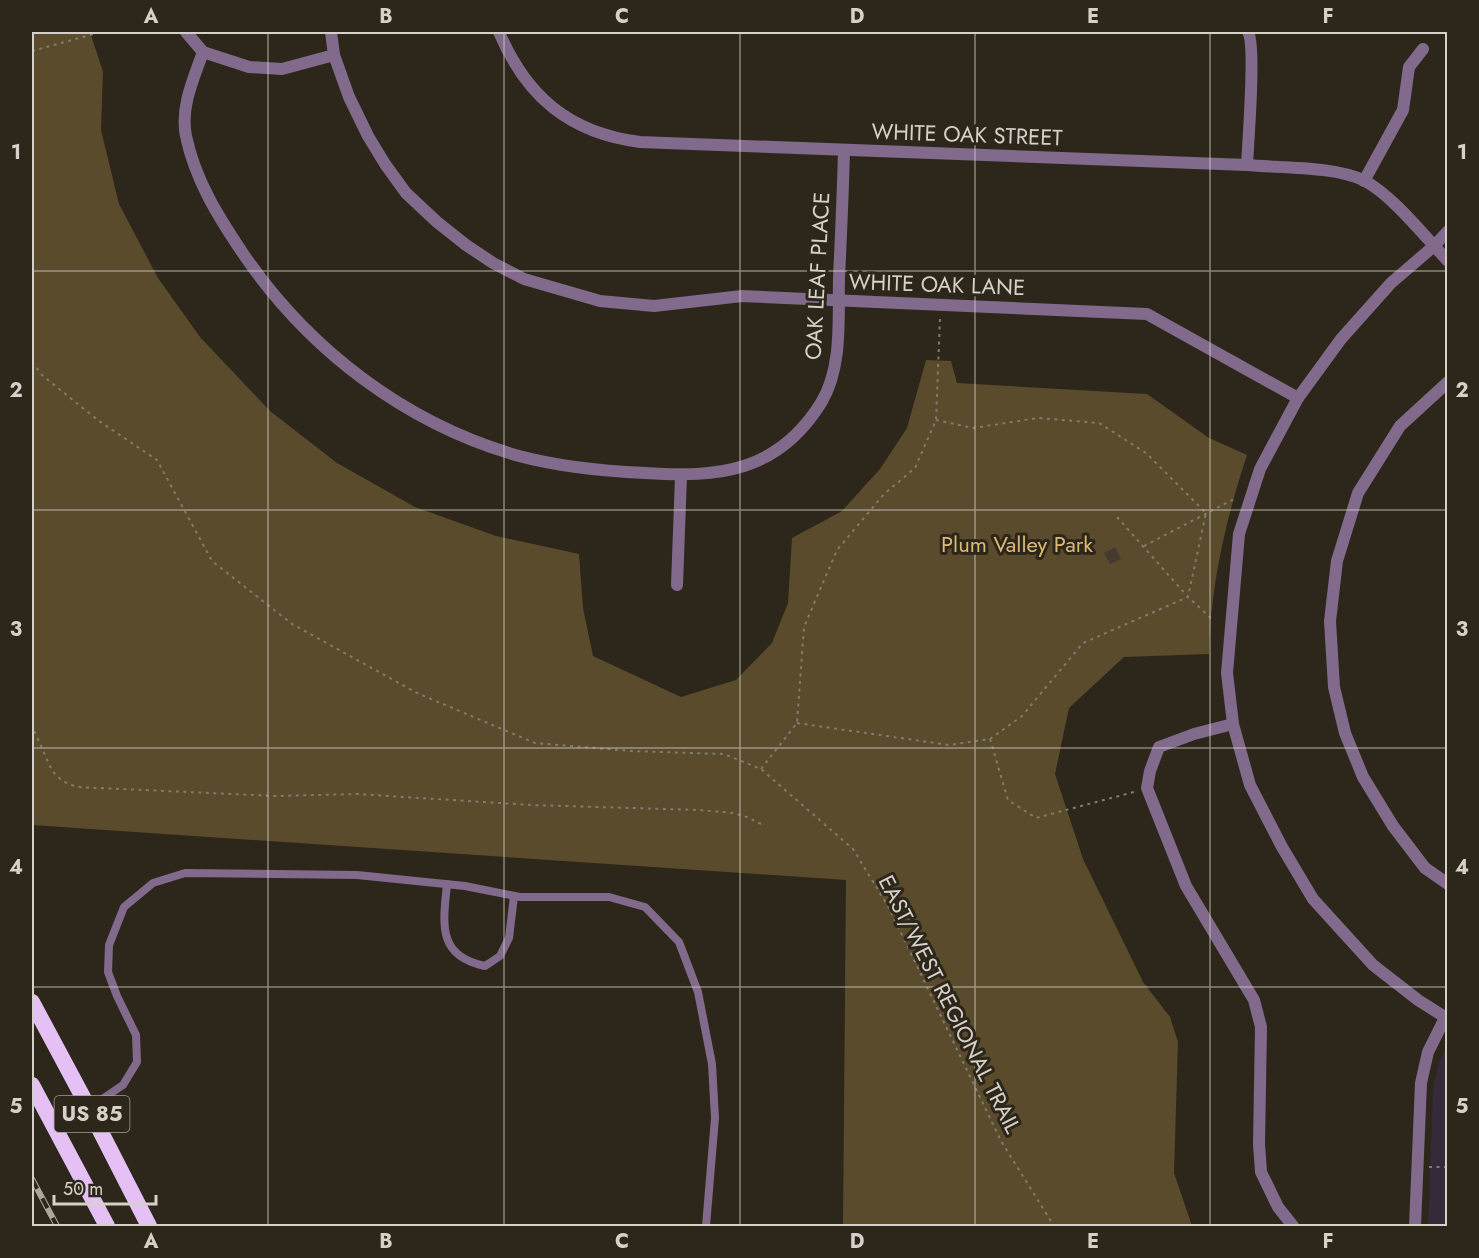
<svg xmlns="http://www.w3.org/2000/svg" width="1479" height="1258" font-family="Jost,sans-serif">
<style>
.education{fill:#352a39}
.green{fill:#5a4b2c}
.building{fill:#453a30}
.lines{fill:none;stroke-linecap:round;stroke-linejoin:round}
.path{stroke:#7f7b70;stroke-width:2;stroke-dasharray:3 4.5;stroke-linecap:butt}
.service{stroke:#816a8c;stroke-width:8}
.minor{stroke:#816a8c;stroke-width:12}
.tertiary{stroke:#816a8c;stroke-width:12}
.trunk{stroke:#e4c0f5;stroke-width:16}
.rail-casing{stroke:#aba79e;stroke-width:6}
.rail{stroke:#2c271a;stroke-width:4;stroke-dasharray:11;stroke-linecap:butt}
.grid{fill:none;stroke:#d5d1c9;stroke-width:1.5;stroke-opacity:0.55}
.labels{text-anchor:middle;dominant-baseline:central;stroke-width:6;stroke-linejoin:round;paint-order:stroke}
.shield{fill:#2c271a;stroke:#a29e94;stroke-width:1.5}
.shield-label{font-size:21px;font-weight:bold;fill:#d5d1c9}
.street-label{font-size:22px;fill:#d5d1c9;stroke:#2c271a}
.park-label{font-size:22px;fill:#dcbb71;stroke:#2c271a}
.neatline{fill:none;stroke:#d5d1c9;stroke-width:2}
.grid-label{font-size:20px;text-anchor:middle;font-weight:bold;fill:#d5d1c9}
</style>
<rect width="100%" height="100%" fill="#2c271a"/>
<!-- education -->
<path class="education" d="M1447,1045V1226H1428L1433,1090L1439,1062Z"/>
<!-- green -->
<path class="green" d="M32,32H90L103,72L101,130L119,204L158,278L200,337L270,411L337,463L415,507L496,536L579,554L583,608L593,656L681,697L736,680L772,643L788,603L792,538L842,511L880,469L907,428L926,360L951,361L957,383L1147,394L1209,438L1247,455C1226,519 1210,587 1209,654L1124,657L1069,708L1055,774L1083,859L1143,982L1170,1017L1178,1042L1174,1173L1192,1226H843L846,880L32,825Z"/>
<!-- building -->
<path class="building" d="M1115,547L1121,559L1110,564L1104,553Z"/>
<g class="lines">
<!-- path -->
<g class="path">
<path d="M32,51L101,32"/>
<path d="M32,362L43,376L99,421L157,460L212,561L292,624L417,693L535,743L631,751L724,754L761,769L853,849L889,908L1001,1141L1054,1226"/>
<path d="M936,420L973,428L1038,418L1099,423L1146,453L1205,512"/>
<path d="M1117,517L1188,597L1212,619"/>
<path d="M1144,546L1236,498"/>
<path d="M797,723L949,745L990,739L1022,716L1083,643L1188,597L1206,513"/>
<path d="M32,724C34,732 38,739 41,746C51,768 52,779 77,787L276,796L357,794L531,805L699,810L733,813L747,817L765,826"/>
<path d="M990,739L1008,800L1036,818L1134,792"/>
<path d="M761,769L797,723L804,627L837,550L884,494L915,468L936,420L940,318"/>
<path d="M1429,1167H1448"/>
</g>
<!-- service -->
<g class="service">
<path d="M447,884C443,924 437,956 485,966L500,956L509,938L514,896"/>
<path d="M89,1108L123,1085L137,1062L136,1035L117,996L108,972L109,945L124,907L153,883L185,873L357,875L465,886L520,897H609L645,907L679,942L698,992L712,1064L715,1118L706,1226"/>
</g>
<!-- minor -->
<g class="minor">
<path d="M186,32L203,52L249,67L282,69L334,55"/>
<path d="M331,32L334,55L349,97L368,136L385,164L406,193L437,222L466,245L493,263L524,279L600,301L654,306L742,296L1147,314L1298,398"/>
<path d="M499,32C526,96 569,133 640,142L1247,165C1280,168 1336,166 1365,181C1393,196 1425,237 1448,261"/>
<path d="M203,52C194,78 180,107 186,136C195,180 219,218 244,255C309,350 406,424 519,456C560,467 602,471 645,473C719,478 778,472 821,403C843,367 838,318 839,278C841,235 843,193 844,150"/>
<path d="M1247,165C1248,144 1256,44 1248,32"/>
<path d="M1364,181L1403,110L1409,67L1423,49"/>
<path d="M1448,382L1400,426L1358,493L1337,561L1330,621L1334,687L1345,733L1363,777L1393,826L1425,868L1448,884"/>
<path d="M677,585L681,476"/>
<path d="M1233,724L1194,734L1159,747L1150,771L1147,788L1186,886L1254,1000L1261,1027L1259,1144L1261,1172L1278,1207L1293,1226"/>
<path d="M1415,1226L1421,1083L1428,1052L1445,1018"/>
</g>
<!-- tertiary -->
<path class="tertiary" d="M1448,231L1434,246L1391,283L1341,339L1298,398L1260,469L1239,534L1227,673L1233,724L1250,785L1282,847L1313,899L1373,965L1418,1000L1448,1019"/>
<!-- trunk -->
<g class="trunk">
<path d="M32,1002L85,1101L149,1226"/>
<path d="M32,1085L107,1226"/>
</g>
<!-- rail casing -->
<g class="rail-casing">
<path id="rail" d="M32,1179L57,1226"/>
</g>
<!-- rail -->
<use href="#rail" class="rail"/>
</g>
<!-- grid -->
<path class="grid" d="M268,32V1226M504,32V1226M740,32V1226M975,32V1226M1210,32V1226M32,271H1448M32,510H1448M32,748H1448M32,987H1448"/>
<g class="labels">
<!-- shield labels -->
<rect class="shield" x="54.5" y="1096" width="75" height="36" rx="4.5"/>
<g class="shield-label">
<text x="92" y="1114">US 85</text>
</g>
<!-- street labels -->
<g class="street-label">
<text transform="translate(967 134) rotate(2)">WHITE OAK STREET</text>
<text transform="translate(817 276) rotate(-87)">OAK LEAF PLACE</text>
<text transform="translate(937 284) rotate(2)">WHITE OAK LANE</text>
<text transform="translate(950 1004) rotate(63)">EAST/WEST REGIONAL TRAIL</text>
</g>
<!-- park labels -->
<g class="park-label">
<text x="1017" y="544">Plum Valley Park</text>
</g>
</g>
<!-- border -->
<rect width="1479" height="1258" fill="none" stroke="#2c271a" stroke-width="66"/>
<!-- scale -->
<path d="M54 1195v9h102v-9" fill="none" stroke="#d5d1c9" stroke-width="3"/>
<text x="63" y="1195" font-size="18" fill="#d5d1c9" stroke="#2c271a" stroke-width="4.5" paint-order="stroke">50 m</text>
<rect x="33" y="33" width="1413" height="1192" class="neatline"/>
<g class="grid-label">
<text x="151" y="23">A</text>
<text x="386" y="23">B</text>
<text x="622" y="23">C</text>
<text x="857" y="23">D</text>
<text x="1093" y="23">E</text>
<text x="1328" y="23">F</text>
<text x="16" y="159">1</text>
<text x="1462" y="159">1</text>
<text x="16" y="397">2</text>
<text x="1462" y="397">2</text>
<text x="16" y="636">3</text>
<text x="1462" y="636">3</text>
<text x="16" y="874">4</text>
<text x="1462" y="874">4</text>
<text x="16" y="1113">5</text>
<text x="1462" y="1113">5</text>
<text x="151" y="1248">A</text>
<text x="386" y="1248">B</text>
<text x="622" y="1248">C</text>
<text x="857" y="1248">D</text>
<text x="1093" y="1248">E</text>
<text x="1328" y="1248">F</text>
</g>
</svg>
